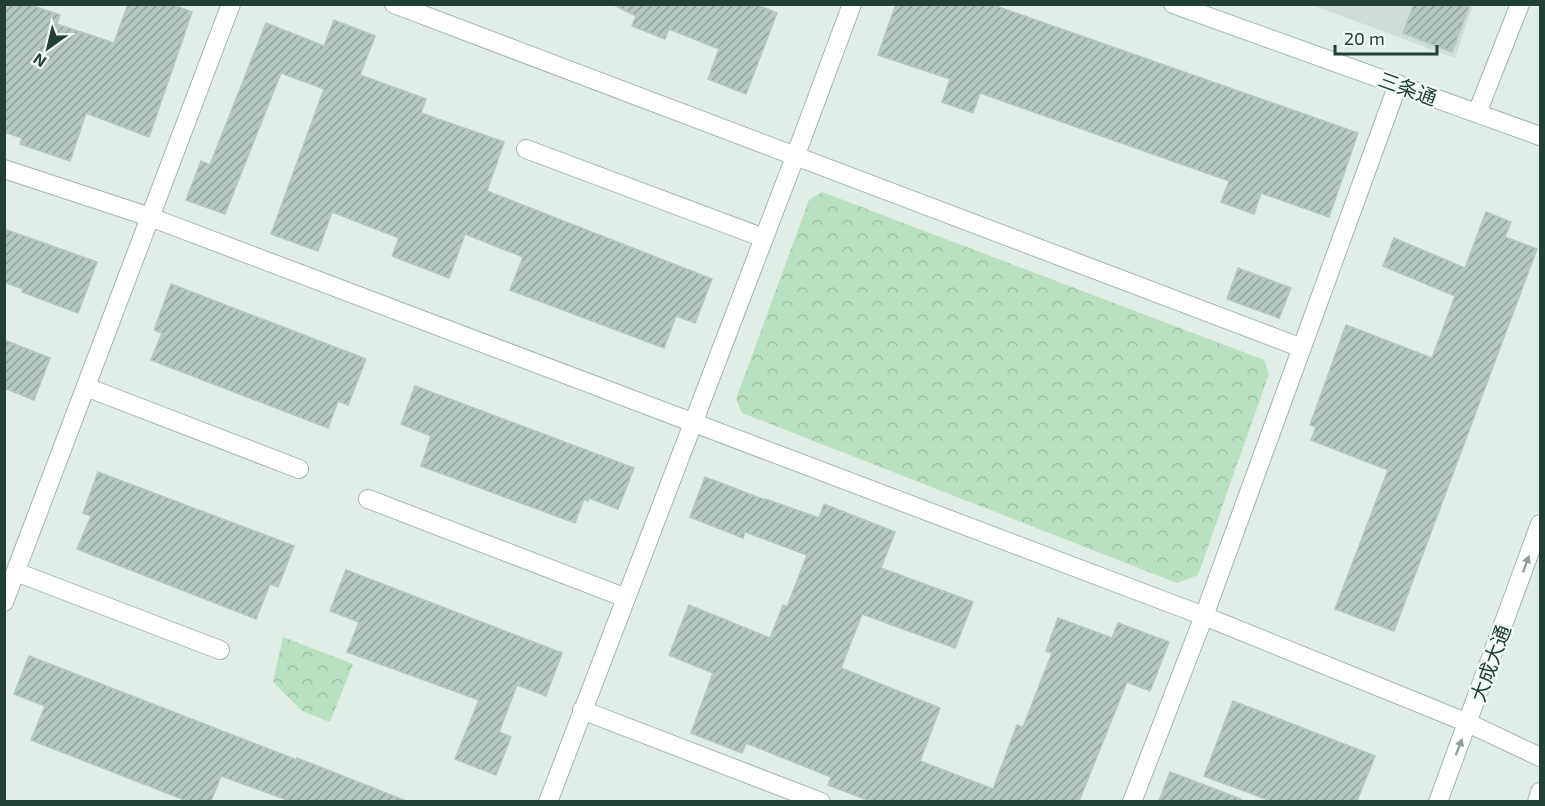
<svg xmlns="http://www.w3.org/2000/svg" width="1545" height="806" font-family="'Exo 2','Noto Sans JP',sans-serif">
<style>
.built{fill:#cfddd6}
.park{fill:url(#park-crowns)}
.building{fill:url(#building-hatch);stroke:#b3c8be;stroke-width:1.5}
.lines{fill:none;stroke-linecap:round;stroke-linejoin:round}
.lane-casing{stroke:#a3b6ae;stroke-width:20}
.street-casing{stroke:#a3b6ae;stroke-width:20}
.secondary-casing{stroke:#9ebaaf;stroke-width:20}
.lane{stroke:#fff;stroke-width:18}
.street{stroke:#fff;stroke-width:18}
.secondary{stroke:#fff;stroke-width:18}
.oneway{fill:#90a09a}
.labels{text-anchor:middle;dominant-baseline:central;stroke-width:5;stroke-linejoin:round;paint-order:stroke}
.street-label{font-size:20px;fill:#204035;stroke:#f2f9f5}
</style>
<defs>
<pattern id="park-crowns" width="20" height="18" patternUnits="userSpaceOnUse" patternTransform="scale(1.5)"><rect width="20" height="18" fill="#b8e1c1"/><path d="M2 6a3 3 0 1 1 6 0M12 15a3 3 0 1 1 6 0" fill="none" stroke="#9ec2a6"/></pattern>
<pattern id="building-hatch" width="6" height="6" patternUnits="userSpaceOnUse" patternTransform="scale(1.5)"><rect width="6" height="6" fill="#b6c8c0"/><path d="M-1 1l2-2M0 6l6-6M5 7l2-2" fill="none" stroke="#94a49d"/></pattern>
</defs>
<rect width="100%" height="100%" fill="#e1ede7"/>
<!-- built -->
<path class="built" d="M1312,5H1473L1455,58Z"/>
<!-- park -->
<g class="park">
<path d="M822,192L1264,360L1269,374L1198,575L1177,583L742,413L736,399L809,200Z"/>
<path d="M283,637L353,664L330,722L302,711L273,682Z"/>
</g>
<!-- building -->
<g class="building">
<path d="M4,4H28L60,15L57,24L114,43L128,4H171L192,12L149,137L86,113L70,161L20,144L22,138L4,132Z"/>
<path d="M612,4H755L777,13L746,94L708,79L719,49L669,29L665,39L632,26L636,16Z"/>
<path d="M896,4H990L1358,133L1329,217L1261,193L1254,214L1221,202L1229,181L980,93L973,113L942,102L950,79L878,55Z"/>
<path d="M1414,4H1470L1452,52L1403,33Z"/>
<path d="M334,20L375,36L360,75L426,99L421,113L504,142L487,191L712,279L695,323L676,316L664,348L510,290L523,257L465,234L449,278L392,256L399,238L332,212L318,251L271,234L324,89L281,73L225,214L186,200L201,161L210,165L266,23L324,46Z"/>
<path d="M1486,212L1511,222L1505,237L1537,249L1394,631L1335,609L1388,470L1311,440L1316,427L1310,425L1346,325L1432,358L1455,296L1383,266L1394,238L1465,268Z"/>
<path d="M4,229L97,262L78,313L22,292L23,289L4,282Z"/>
<path d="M1238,268L1291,288L1279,318L1227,299Z"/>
<path d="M171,284L366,359L348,405L338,401L328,428L151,360L162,333L154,330Z"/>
<path d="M4,340L50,358L34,400L4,388Z"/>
<path d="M415,386L634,468L618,509L589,498L588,501L584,499L575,523L421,466L431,436L401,424Z"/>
<path d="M98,472L294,546L278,587L270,584L256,619L77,549L91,516L83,513Z"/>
<path d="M705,477L765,500L766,499L819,518L824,504L895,532L881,568L973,602L955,648L862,614L841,668L940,708L920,761L993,789L1017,725L1023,727L1052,653L1046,651L1058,618L1112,638L1118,623L1169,642L1150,691L1127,682L1079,801H870L828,785L831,777L746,743L742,753L691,733L713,673L669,655L689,605L770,638L783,605L787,607L807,555L745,532L743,538L690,517Z"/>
<path d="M346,570L562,653L546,696L517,685L499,732L511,737L496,775L455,759L479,700L347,652L359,622L330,611Z"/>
<path d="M29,656L297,760V758L404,800V801H290L221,776L211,801H187L31,740L45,706L14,694Z"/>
<path d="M1233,701L1375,756L1357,801H1271L1204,776Z"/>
<path d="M1170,772L1241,799V801H1159Z"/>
</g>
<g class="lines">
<!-- lane casing -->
<g class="lane-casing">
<g id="lane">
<path d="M1477,113L1520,4"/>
<path d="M526,149L764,238"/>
<path d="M86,387L299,469"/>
<path d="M368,499L626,598"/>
<path d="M16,572L220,650"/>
</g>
</g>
<!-- street casing -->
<g class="street-casing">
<g id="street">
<path d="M394,4L1302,348"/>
<path d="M4,169L150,217L1204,616L1468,723L1540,757"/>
<path d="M4,602L231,4"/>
<path d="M582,710L821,802"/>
<path d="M548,802L795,157L852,4"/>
<path d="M1132,802L1204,616L1398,84"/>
</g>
</g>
<!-- secondary casing -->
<g class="secondary-casing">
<g id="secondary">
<path d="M1173,4L1540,136"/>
<path d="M1438,802L1540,524"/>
<path d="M1537,802L1540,792"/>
</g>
</g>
<!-- lane -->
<use href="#lane" class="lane"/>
<!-- street -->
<use href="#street" class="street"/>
<!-- secondary -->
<use href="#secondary" class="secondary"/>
</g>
<!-- one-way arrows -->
<defs><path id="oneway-solid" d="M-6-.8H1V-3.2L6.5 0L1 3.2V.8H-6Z" transform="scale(1.5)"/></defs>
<g class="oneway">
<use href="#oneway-solid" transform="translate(1526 564) rotate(-70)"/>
<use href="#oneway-solid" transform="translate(1459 747) rotate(-69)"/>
</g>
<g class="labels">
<!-- street labels -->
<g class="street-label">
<text transform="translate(1408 88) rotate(20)">三条通</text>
<text transform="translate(1490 663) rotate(-70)">大成大通</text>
</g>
</g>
<!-- border -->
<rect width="1545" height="806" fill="none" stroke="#204035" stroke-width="12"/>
<!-- north arrow -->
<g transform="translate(48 48) rotate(214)" stroke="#f2f9f5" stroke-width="4.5" paint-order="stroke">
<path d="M0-4.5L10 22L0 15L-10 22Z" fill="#204035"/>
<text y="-9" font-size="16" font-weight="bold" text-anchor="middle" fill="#204035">N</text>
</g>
<!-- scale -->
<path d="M1335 45v9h102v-9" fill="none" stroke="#204035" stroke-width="3"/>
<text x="1344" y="45" font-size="18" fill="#204035" stroke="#f2f9f5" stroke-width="4.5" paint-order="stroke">20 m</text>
</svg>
